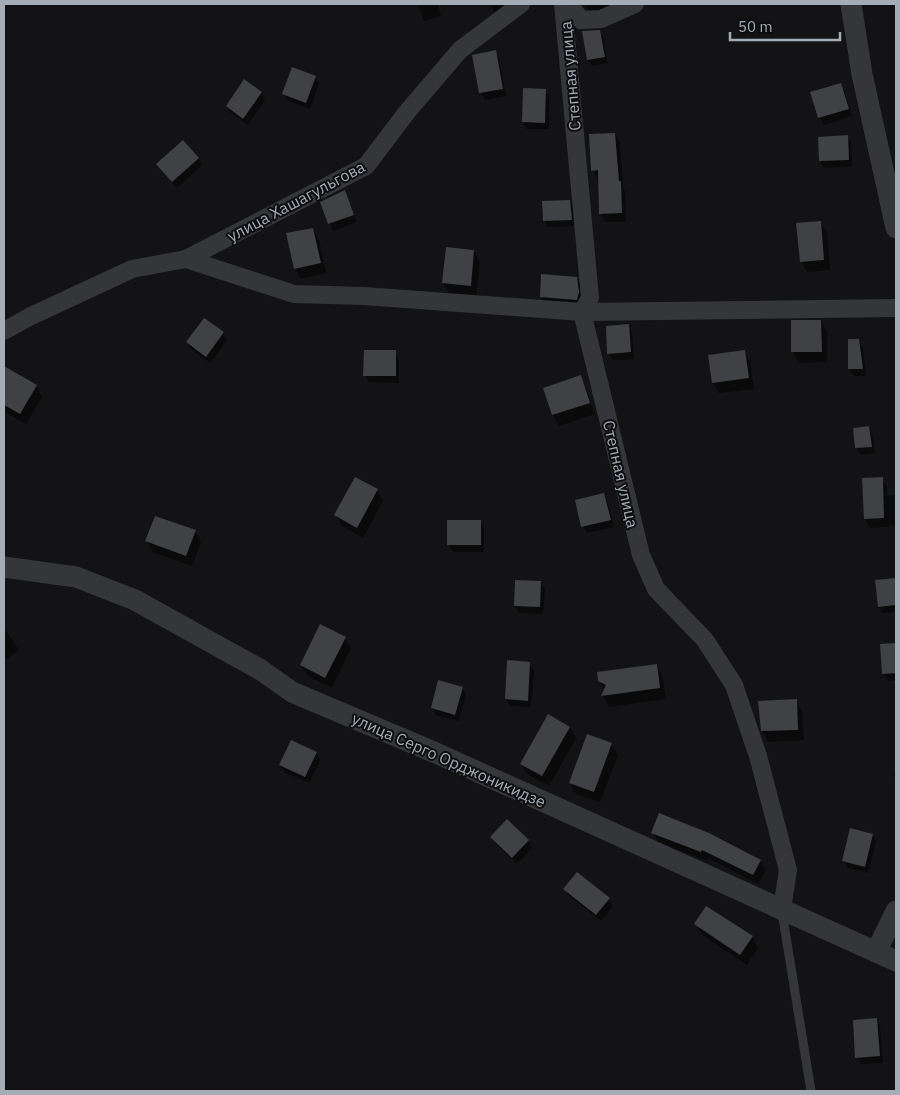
<svg xmlns="http://www.w3.org/2000/svg" width="900" height="1095" font-family="'IBM Plex Sans',sans-serif">
<style>
.shadow{fill:#0007}
.building{fill:#3f4145}
.lines{fill:none;stroke-linecap:round;stroke-linejoin:round}
.service{stroke:#34363a;stroke-width:9}
.minor{stroke:#34363a;stroke-width:18}
.tertiary{stroke:#34363a;stroke-width:21}
.labels{text-anchor:middle;dominant-baseline:central;stroke-width:4;stroke-linejoin:round;paint-order:stroke}
.street-label{font-size:16px;fill:#a4acb6;stroke:#0e0e10}
</style>
<rect width="100%" height="100%" fill="#131315"/>
<!-- shadow -->
<g class="shadow">
<path d="M417,4H438L441,16L424,21Z"/>
<path d="M490,4H522L495,13Z"/>
<path d="M585,4H616L617,9L591,13Z"/>
<path d="M599,31L603,38L608,63L592,66L588,59Z"/>
<path d="M495,52L499,59L506,96L485,100L481,93L474,56Z"/>
<path d="M315,77L319,84L310,109L288,101L284,94Z"/>
<path d="M840,84L844,91L852,116L824,125L820,118L812,93Z"/>
<path d="M545,90L549,97V129H527L523,122Z"/>
<path d="M261,93L265,100L248,125L231,113L227,106Z"/>
<path d="M615,134L620,143L623,187L625,191L626,222H605L600,213L599,180L593,171Z"/>
<path d="M847,137L851,144L852,166L824,168L820,161L819,138Z"/>
<path d="M894,150H896V164Z"/>
<path d="M198,158L202,165L177,188L157,164Z"/>
<path d="M345,192L357,222L333,231L321,203Z"/>
<path d="M570,201L574,208L575,226L548,227L544,220Z"/>
<path d="M820,222L827,233L830,270L807,272L801,262Z"/>
<path d="M312,229L319,240L326,273L301,279L295,268Z"/>
<path d="M474,251L480,262L476,297L450,294L443,283Z"/>
<path d="M577,278L581,285L582,300L580,306L545,304L541,297Z"/>
<path d="M821,321L827,332V362L799,363L793,352Z"/>
<path d="M628,325L632,332L634,359L613,360L609,353Z"/>
<path d="M223,333L227,340L210,363L191,349L187,342Z"/>
<path d="M859,340L863,347L866,376H854L850,369Z"/>
<path d="M744,351L750,362L754,389L719,393L713,383Z"/>
<path d="M395,352L399,359V383L369,382L365,375Z"/>
<path d="M7,370L36,386L42,397L26,424L4,411V375Z"/>
<path d="M580,377L586,388L595,414L559,426L553,415L544,389Z"/>
<path d="M869,428L873,435L875,453L861,455L857,448L854,429Z"/>
<path d="M882,479L887,487V496L896,495V526L870,528L865,519Z"/>
<path d="M377,490L383,501L363,538L342,526L336,515Z"/>
<path d="M604,495L608,502L614,527L587,533L583,526Z"/>
<path d="M480,521L484,528V552H453L449,545Z"/>
<path d="M195,531L201,542L192,566L153,552L147,541Z"/>
<path d="M896,580V612L883,613L879,607L877,581Z"/>
<path d="M541,583L545,590L543,614L519,613L515,606Z"/>
<path d="M4,628L19,650L4,661Z"/>
<path d="M345,638L351,648L332,688L308,676L301,665Z"/>
<path d="M896,644V680L888,681L884,674L882,645Z"/>
<path d="M529,663L534,670L531,707L510,706L506,699Z"/>
<path d="M656,665L662,676L666,699L609,707L603,696L605,691L599,681Z"/>
<path d="M462,688L466,695L459,721L436,715L432,708Z"/>
<path d="M796,701L802,711L804,740L768,742L762,731L759,703Z"/>
<path d="M570,728L576,738L549,786L527,774L521,764Z"/>
<path d="M611,744L618,755L600,802L576,794L570,783Z"/>
<path d="M316,753L320,760L309,783L284,772L280,765Z"/>
<path d="M896,760V780L894,776Z"/>
<path d="M507,821L528,841L532,848L517,864L496,844L492,838Z"/>
<path d="M653,832L760,861L766,870L758,884L708,858L707,861L658,842Z"/>
<path d="M872,835L876,842L868,873L848,868L844,861Z"/>
<path d="M565,889L609,899L613,906L601,921L569,896Z"/>
<path d="M696,924L752,937L758,948L747,965L702,935Z"/>
<path d="M876,1020L880,1026L883,1063L861,1064L857,1057Z"/>
</g>
<!-- building -->
<g class="building">
<path d="M600,30L605,57L587,60L582,31Z"/>
<path d="M496,50L503,89L479,93L472,55Z"/>
<path d="M292,67L316,76L306,103L282,94Z"/>
<path d="M244,79L262,92L243,119L226,106Z"/>
<path d="M841,83L849,109L818,118L810,92Z"/>
<path d="M523,88L546,89L545,123L522,122Z"/>
<path d="M615,133L619,181H621L622,213L599,214L598,170L591,171L589,134Z"/>
<path d="M848,135L849,160L819,161L818,137Z"/>
<path d="M183,140L199,158L172,182L156,164Z"/>
<path d="M345,190L354,215L328,224L320,202Z"/>
<path d="M570,200L572,220L543,221L542,201Z"/>
<path d="M821,221L824,260L800,262L796,223Z"/>
<path d="M313,228L321,263L294,269L286,233Z"/>
<path d="M446,247L474,250L471,286L442,283Z"/>
<path d="M541,274L577,277L579,292L577,300L540,297Z"/>
<path d="M204,318L224,332L206,357L186,342Z"/>
<path d="M791,320H821L822,352H791Z"/>
<path d="M629,324L631,352L607,354L606,326Z"/>
<path d="M848,339H859L863,369H848Z"/>
<path d="M364,350H396V376H363Z"/>
<path d="M745,350L749,378L712,383L708,355Z"/>
<path d="M4,366L37,385L20,414L4,405Z"/>
<path d="M581,375L590,403L552,415L543,388Z"/>
<path d="M869,426L872,447L855,448L853,428Z"/>
<path d="M355,477L378,489L357,528L334,515Z"/>
<path d="M883,477L884,518L864,519L862,478Z"/>
<path d="M604,493L611,520L581,527L575,500Z"/>
<path d="M155,516L196,530L186,556L145,541Z"/>
<rect x="447" y="520" width="34" height="25"/>
<path d="M896,578V605L878,607L875,580Z"/>
<path d="M515,580L541,581L540,607L514,606Z"/>
<path d="M320,624L346,637L325,678L300,665Z"/>
<path d="M896,643V673L882,674L880,644Z"/>
<path d="M507,660L530,662L528,701L505,699Z"/>
<path d="M657,664L660,688L601,696L606,685L598,681L597,672Z"/>
<path d="M438,680L463,687L455,715L431,708Z"/>
<path d="M797,699L798,730L761,731L758,701Z"/>
<path d="M548,714L570,727L542,776L520,764Z"/>
<path d="M587,734L612,743L594,792L569,783Z"/>
<path d="M291,740L317,752L305,777L279,765Z"/>
<path d="M659,813L709,833L761,860L753,875L702,850L701,852L651,833Z"/>
<path d="M507,819L529,840L512,858L490,837Z"/>
<path d="M850,828L873,834L865,867L842,861Z"/>
<path d="M577,872L610,898L596,915L563,889Z"/>
<path d="M706,906L753,936L740,955L694,924Z"/>
<path d="M877,1018L880,1056L855,1058L853,1020Z"/>
</g>
<g class="lines">
<!-- service -->
<path class="service" d="M782,912L811,1091"/>
<!-- minor -->
<g class="minor">
<path d="M563,4L590,298L582,312L641,555L656,589L705,640L734,685L758,756L788,870L782,909"/>
<path d="M569,4L581,20L601,19L635,4"/>
<path d="M186,259L366,166L407,112L460,50L521,4"/>
<path d="M4,331L29,317L132,269L186,259L294,294L364,296L582,312L896,308"/>
</g>
<!-- tertiary -->
<g class="tertiary">
<path d="M851,4L862,74L896,228"/>
<path d="M4,567L76,577L135,600L261,670L292,692L436,753L896,961"/>
<path d="M876,952L896,911"/>
</g>
</g>
<g class="labels">
<!-- street labels -->
<g class="street-label">
<text transform="translate(570 76) rotate(-95)">Степная улица</text>
<text transform="translate(296 201) rotate(-28)">улица Хашагульгова</text>
<text transform="translate(621 474) rotate(77)">Степная улица</text>
<text transform="translate(449 760) rotate(24)">улица Серго Орджоникидзе</text>
</g>
</g>
<!-- border -->
<rect width="900" height="1095" fill="none" stroke="#a4acb6" stroke-width="10"/>
<!-- scale -->
<path d="M730 32v8h110v-8" fill="none" stroke="#a4acb6" stroke-width="2.5"/>
<text x="738" y="32" font-size="15" fill="#a4acb6" stroke="#0e0e10" stroke-width="4" paint-order="stroke">50 m</text>
</svg>
